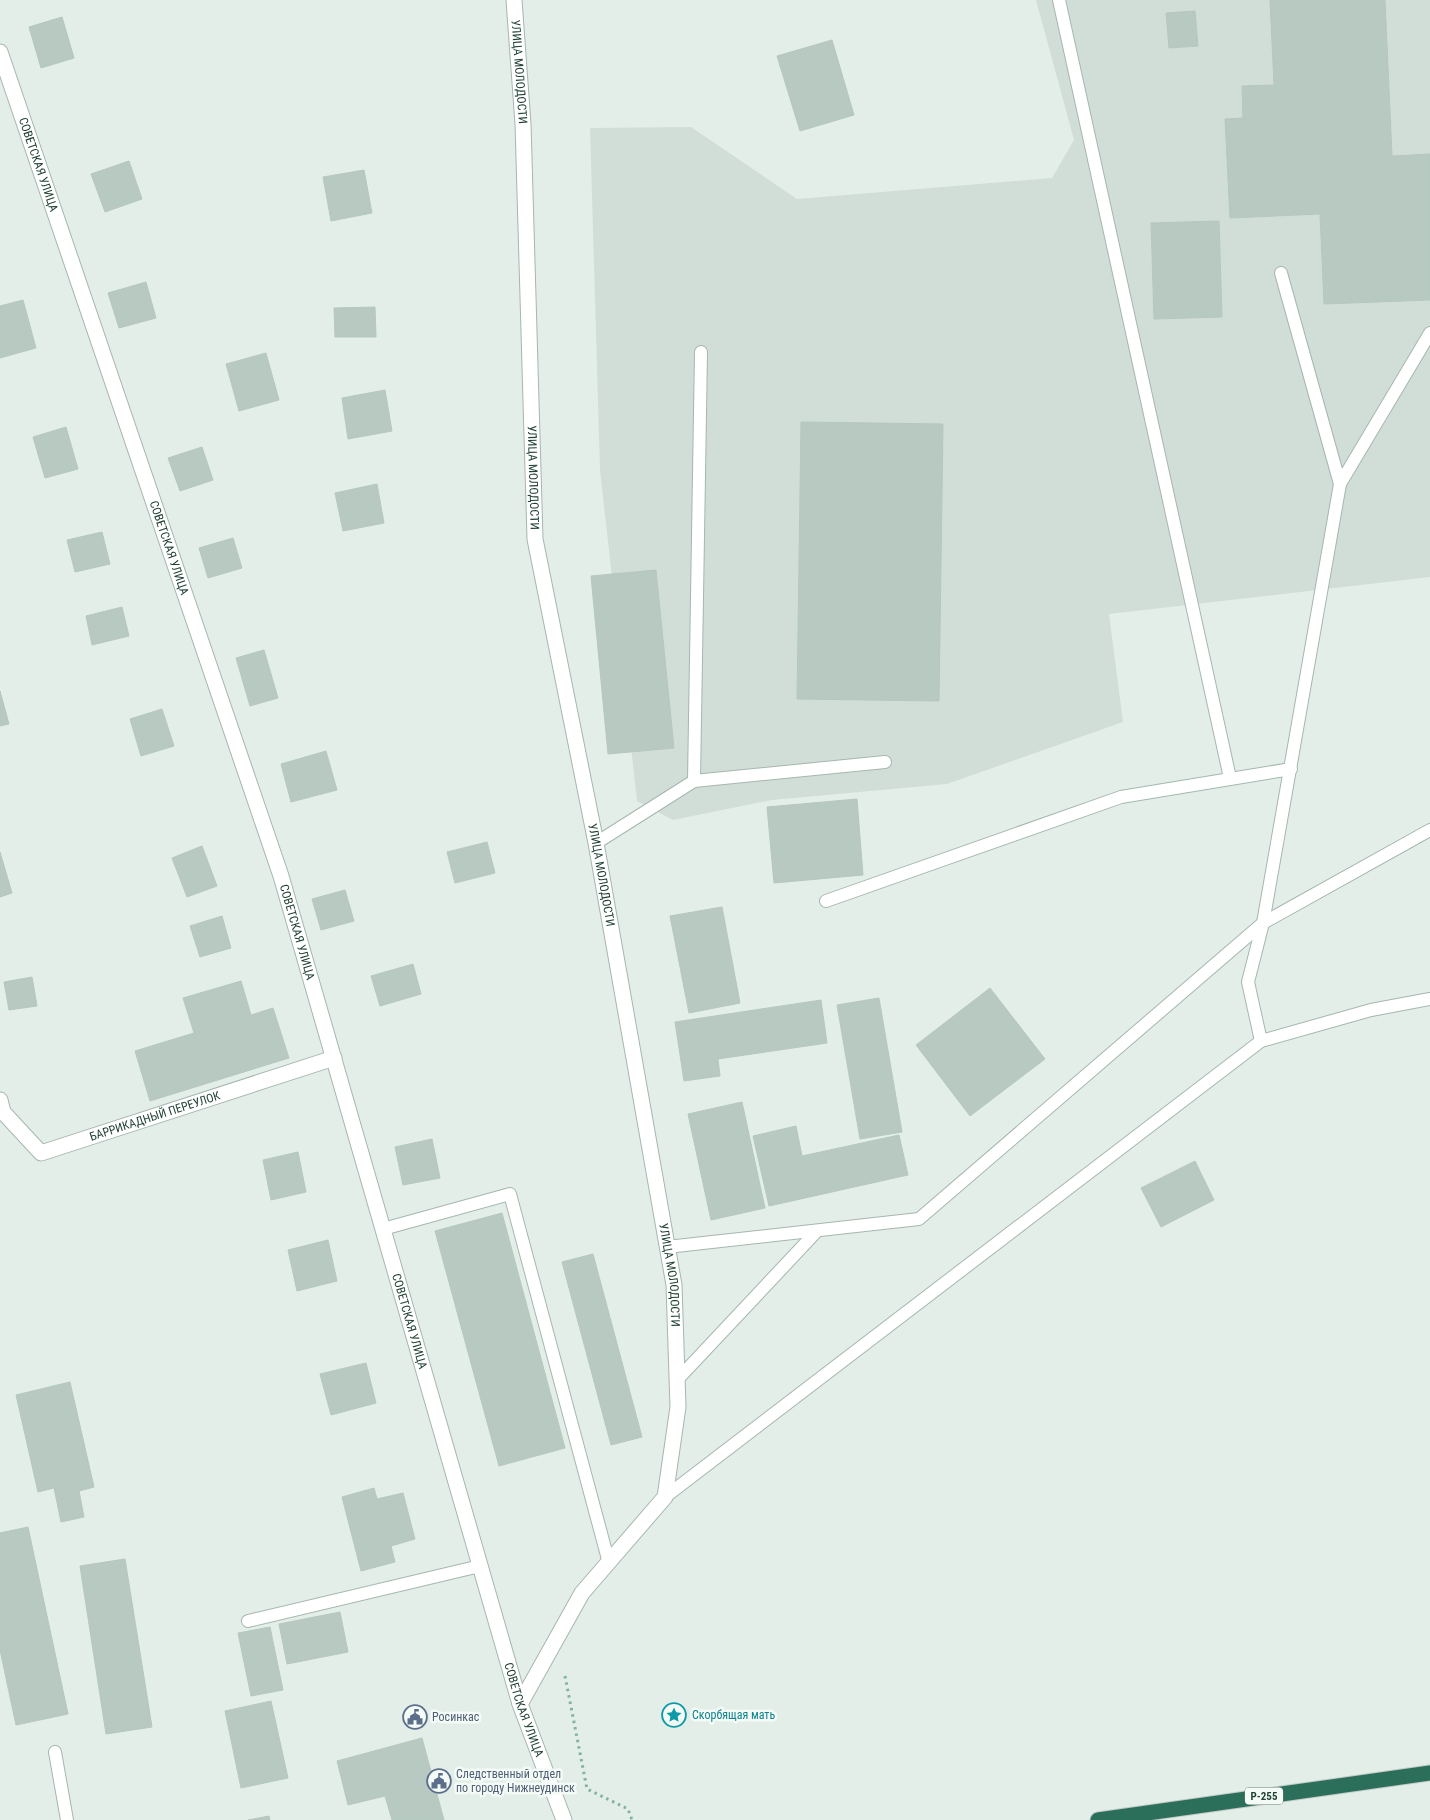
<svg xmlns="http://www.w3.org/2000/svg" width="1430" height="1820" font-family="'Roboto Condensed',sans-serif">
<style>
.built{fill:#d1ded7}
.building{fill:#b8c9c1;stroke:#b5c8be}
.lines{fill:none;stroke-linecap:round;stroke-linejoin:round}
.lane-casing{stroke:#a5b7af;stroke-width:14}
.street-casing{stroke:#a5b7af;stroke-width:17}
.highway-casing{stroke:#c1cac6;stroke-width:17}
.path{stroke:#81b49f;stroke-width:3;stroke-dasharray:2.5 4;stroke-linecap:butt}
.lane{stroke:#fff;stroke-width:12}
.street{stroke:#fff;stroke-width:15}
.highway{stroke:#2b6f5b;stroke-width:15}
.labels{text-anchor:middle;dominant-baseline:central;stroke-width:5;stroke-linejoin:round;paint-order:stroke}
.shield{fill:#f4faf6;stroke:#60786f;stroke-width:1}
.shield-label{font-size:11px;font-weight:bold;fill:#214135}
.street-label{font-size:12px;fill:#214135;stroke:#f4faf6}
.culture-label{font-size:12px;fill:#0d838f;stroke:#f4faf6;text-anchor:start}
.service-label{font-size:12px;fill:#4e5e75;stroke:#f4faf6;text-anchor:start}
</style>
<rect width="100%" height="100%" fill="#e3eee8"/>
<!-- built -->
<path class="built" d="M1036,0H1430V577L1109,614L1123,722L947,784L772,800L673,820L637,801L600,470L590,128L691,127L797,199L1052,178L1074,140Z"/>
<!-- building -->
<g class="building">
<path d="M1270,0H1385L1392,156L1430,154V300L1324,304L1320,214L1230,218L1225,119L1243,118L1242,86L1274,85Z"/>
<path d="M1195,11L1198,46L1169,48L1166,13Z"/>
<path d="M62,17L74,58L41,68L29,27Z"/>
<path d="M832,40L854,115L800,131L777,56Z"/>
<path d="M129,161L142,199L105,212L91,174Z"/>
<path d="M364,170L372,213L331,221L323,177Z"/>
<path d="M1219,221L1222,317L1154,319L1151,223Z"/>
<path d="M146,282L156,318L119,328L108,293Z"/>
<path d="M23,300L36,348L0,358V306Z"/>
<path d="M375,307L376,337H335L334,308Z"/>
<path d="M266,353L279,400L239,411L226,364Z"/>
<path d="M385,390L392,431L348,439L342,398Z"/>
<path d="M801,422L943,424L939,701L797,699Z"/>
<path d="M66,427L78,469L45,478L33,437Z"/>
<path d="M202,447L213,480L180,491L168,458Z"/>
<path d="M377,484L384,523L343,531L335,493Z"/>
<path d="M102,532L110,564L75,572L67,540Z"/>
<path d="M233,538L242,568L208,578L199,548Z"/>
<path d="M656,570L674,748L608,754L591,576Z"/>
<path d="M122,607L129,636L92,645L86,616Z"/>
<path d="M264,650L278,698L250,706L236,658Z"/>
<path d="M0,691L9,724L0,726Z"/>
<path d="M162,709L174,746L141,756L130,719Z"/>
<path d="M326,751L337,790L291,802L281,764Z"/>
<path d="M857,799L863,875L774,883L767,807Z"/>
<path d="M487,842L495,873L455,883L447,852Z"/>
<path d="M202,846L217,886L187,897L172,858Z"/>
<path d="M0,852L12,893L0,897Z"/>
<path d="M345,890L354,921L321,930L312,899Z"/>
<path d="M722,907L740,1003L689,1013L670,916Z"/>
<path d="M222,916L231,948L200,957L190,926Z"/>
<path d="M413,964L421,994L380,1006L371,976Z"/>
<path d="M32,977L37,1006L9,1010L4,982Z"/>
<path d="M241,981L251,1015L273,1008L289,1058L150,1101L135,1051L194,1033L183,998Z"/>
<path d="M990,988L1045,1059L970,1116L916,1045Z"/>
<path d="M879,998L902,1132L860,1139L837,1005Z"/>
<path d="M821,1000L827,1043L718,1059L720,1076L684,1081L675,1022Z"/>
<path d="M742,1102L765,1208L711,1220L688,1114Z"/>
<path d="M796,1126L802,1156L899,1135L908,1175L769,1206L753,1136Z"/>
<path d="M432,1139L440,1178L403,1185L395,1147Z"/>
<path d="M298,1152L306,1192L271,1200L263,1160Z"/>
<path d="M1195,1161L1214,1200L1161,1227L1141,1188Z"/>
<path d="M502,1213L565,1448L499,1466L435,1231Z"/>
<path d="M328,1240L337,1281L297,1291L288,1250Z"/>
<path d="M593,1254L642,1437L611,1445L562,1262Z"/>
<path d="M366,1363L376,1403L331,1415L320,1374Z"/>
<path d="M70,1382L94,1487L79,1491L84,1517L61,1522L54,1488L38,1492L16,1395Z"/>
<path d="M374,1488L377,1499L403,1493L415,1539L391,1546L395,1562L361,1571L342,1497Z"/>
<path d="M28,1527L68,1714L16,1725L0,1650V1533Z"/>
<path d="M125,1559L152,1727L106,1734L80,1566Z"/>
<path d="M340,1612L348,1652L287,1664L279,1624Z"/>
<path d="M270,1627L283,1690L251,1696L238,1633Z"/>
<path d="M271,1701L288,1778L241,1788L225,1711Z"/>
<path d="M422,1738L444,1820H392L385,1796L348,1805L337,1761Z"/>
<path d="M269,1816L270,1820H248Z"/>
</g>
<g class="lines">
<!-- lane casing -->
<g class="lane-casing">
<g id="lane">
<path d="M1059,0L1230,778"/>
<path d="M1281,273L1340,484"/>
<path d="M694,781L885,762"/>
<path d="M596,843L694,781L701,352"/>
<path d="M826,901L1121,797L1291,769"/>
<path d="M1261,1041L1248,982L1263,923L1340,484L1430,333"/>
<path d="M383,1229L510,1194L609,1563"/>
<path d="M667,1247L919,1219L1263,923L1430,830"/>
<path d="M677,1380L817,1231"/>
<path d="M665,1497L1261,1041L1371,1010L1430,999"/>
<path d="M248,1621L480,1566"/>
<path d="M55,1752L67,1820"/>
</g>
</g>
<!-- street casing -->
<g class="street-casing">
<g id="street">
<path id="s1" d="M514,0L523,124L535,539L596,843L674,1285L678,1407L665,1497L582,1593L520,1704"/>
<path id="s2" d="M0,52L281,876L520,1704L564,1820"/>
<path id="s3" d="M0,1100L3,1112L41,1153L334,1058"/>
</g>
</g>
<!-- highway casing -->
<g class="highway-casing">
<path id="highway" d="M1098,1820L1430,1773"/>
</g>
<!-- path -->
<path class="path" d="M565,1676L587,1789L628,1809L632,1820"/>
<!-- lane -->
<use href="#lane" class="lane"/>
<!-- street -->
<use href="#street" class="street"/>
<!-- highway -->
<use href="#highway" class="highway"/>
</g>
<!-- icons -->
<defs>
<g id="sight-ring" transform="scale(1.25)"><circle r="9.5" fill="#f4faf6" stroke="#0f9aa8" stroke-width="1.5"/><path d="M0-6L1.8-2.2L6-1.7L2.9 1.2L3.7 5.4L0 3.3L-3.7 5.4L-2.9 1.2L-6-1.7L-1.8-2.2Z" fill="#0f9aa8"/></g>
<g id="civic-ring" transform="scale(1.25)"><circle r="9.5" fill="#f4faf6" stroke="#5c6f8a" stroke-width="1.5"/><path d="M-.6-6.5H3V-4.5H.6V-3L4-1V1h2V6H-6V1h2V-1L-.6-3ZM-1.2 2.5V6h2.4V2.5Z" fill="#5c6f8a"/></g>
</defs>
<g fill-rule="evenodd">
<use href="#sight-ring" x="674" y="1715"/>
<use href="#civic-ring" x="415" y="1717"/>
<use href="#civic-ring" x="439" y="1781"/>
</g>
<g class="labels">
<!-- shield labels -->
<rect class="shield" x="1245" y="1787.5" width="38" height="17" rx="4"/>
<g class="shield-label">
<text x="1264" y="1796">Р-255</text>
</g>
<!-- street labels -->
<g class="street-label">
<text stroke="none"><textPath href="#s1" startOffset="72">УЛИЦА МОЛОДОСТИ</textPath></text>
<text stroke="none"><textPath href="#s2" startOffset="119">СОВЕТСКАЯ УЛИЦА</textPath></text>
<text stroke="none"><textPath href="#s1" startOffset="478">УЛИЦА МОЛОДОСТИ</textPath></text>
<text stroke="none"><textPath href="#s2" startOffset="524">СОВЕТСКАЯ УЛИЦА</textPath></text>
<text stroke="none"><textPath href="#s1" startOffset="882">УЛИЦА МОЛОДОСТИ</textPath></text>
<text stroke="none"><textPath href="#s2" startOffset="929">СОВЕТСКАЯ УЛИЦА</textPath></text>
<text stroke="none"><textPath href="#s3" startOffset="188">БАРРИКАДНЫЙ ПЕРЕУЛОК</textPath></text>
<text stroke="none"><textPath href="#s1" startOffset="1288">УЛИЦА МОЛОДОСТИ</textPath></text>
<text stroke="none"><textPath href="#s2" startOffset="1334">СОВЕТСКАЯ УЛИЦА</textPath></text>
<text stroke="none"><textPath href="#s2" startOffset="1739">СОВЕТСКАЯ УЛИЦА</textPath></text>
</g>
<!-- culture labels -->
<g class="culture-label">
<text x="692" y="1715">Скорбящая мать</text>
</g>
<!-- service labels -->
<g class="service-label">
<text x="432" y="1717">Росинкас</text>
<text x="456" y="1774">Следственный отдел<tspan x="456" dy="14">по городу Нижнеудинск</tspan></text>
</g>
</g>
</svg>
